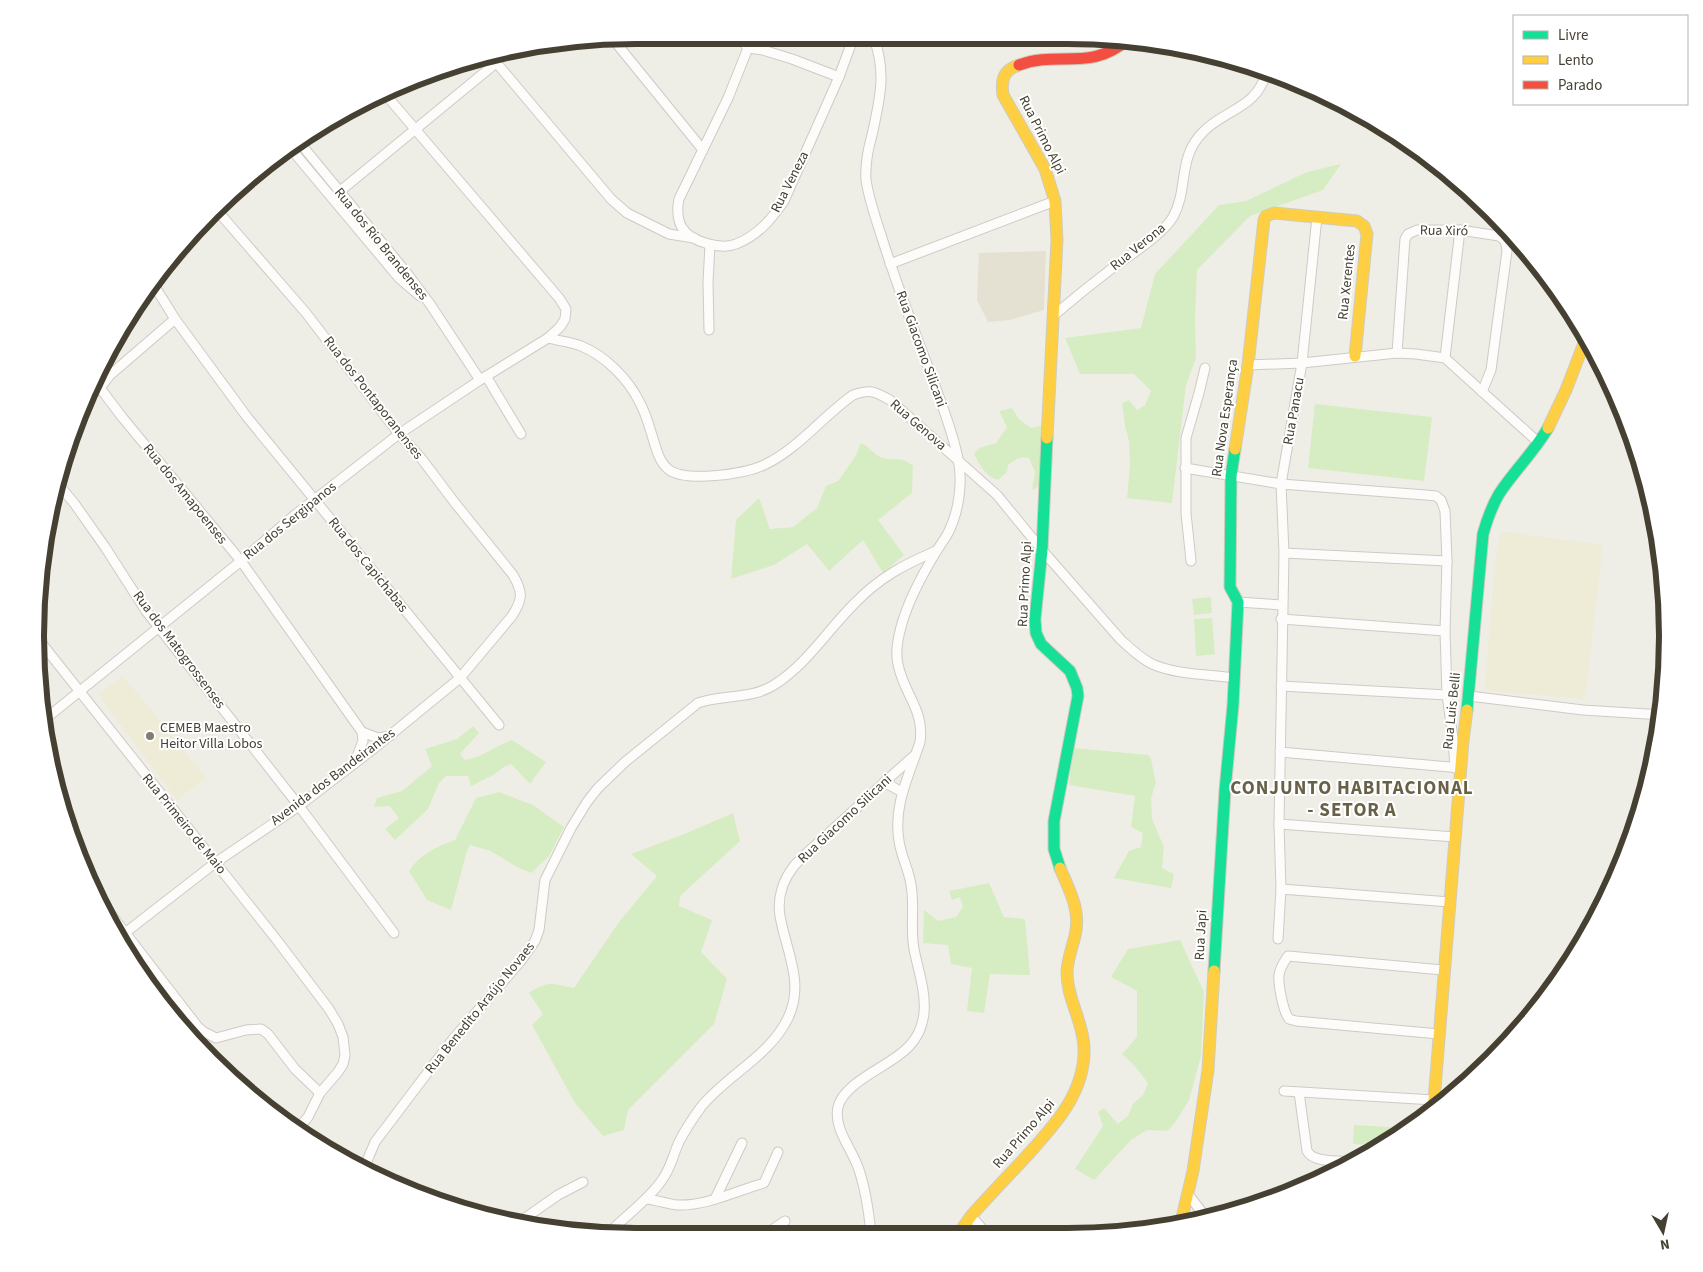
<svg xmlns="http://www.w3.org/2000/svg" width="1703" height="1272" font-family="'Source Sans 3',sans-serif">
<style>
.residential{fill:#e4e1d2}
.education{fill:#eeebd7}
.green{fill:#d6edc3}
.lines{fill:none;stroke-linecap:round;stroke-linejoin:round}
.street-casing{stroke:#cdcbc4;stroke-width:11}
.fast-casing{stroke:#cfccbc;stroke-width:13}
.slow-casing{stroke:#cfccbc;stroke-width:13}
.jam-casing{stroke:#cfccbc;stroke-width:13}
.street{stroke:#fdfcfb;stroke-width:9}
.fast{stroke:#16e098;stroke-width:11}
.slow{stroke:#ffcf43;stroke-width:11}
.jam{stroke:#f24e42;stroke-width:11}
.poi-dot{fill:#807d71;stroke:#fff;stroke-width:2}
.labels{text-anchor:middle;dominant-baseline:central;stroke-width:4;stroke-linejoin:round;paint-order:stroke}
.street-label{font-size:14px;fill:#454032;stroke:#fff}
.poi-label{font-size:14px;fill:#454032;stroke:#fff;text-anchor:start}
.district-label{font-size:19px;font-weight:bold;letter-spacing:1px;fill:#686148;stroke:#fff}
.rim{fill:none;stroke:#454032;stroke-width:6}
</style>
<rect width="100%" height="100%" fill="#efeee6"/>
<!-- residential -->
<path class="residential" d="M1046,251L1044,310L1010,320L988,322L977,300L979,253Z"/>
<!-- education -->
<g class="education">
<path d="M1501,531L1603,545L1585,699L1487,691L1485,683L1495,561Z"/>
<path d="M123,676L206,778L177,800L98,694Z"/>
</g>
<!-- green -->
<g class="green">
<path d="M1341,164L1323,190L1250,216L1197,270L1195,321L1196,358L1186,385L1172,503L1127,498L1130,465L1129,441L1125,426L1122,403L1129,400L1137,410L1145,405L1151,391L1134,374H1080L1065,338L1141,328L1155,274L1219,205L1246,201L1307,172Z"/>
<path d="M1315,404L1432,417L1424,481L1308,468Z"/>
<path d="M1012,408L1019,419L1031,428L1044,425L1043,484L1032,490L1035,472L1029,458C1020,456 1015,460 1008,465L1007,472L998,480C985,476 980,465 974,454L979,448L996,443L1007,427L999,411Z"/>
<path d="M861,443C869,446 875,456 883,458C896,461 902,456 913,466L912,493L878,520L904,555L883,573L863,540L829,571L807,544L774,565L731,579L736,520L759,498L770,529L793,527L817,508L826,486L838,481L855,457Z"/>
<path d="M1211,597L1212,613L1194,615L1192,599Z"/>
<path d="M1212,618L1215,654L1196,656L1194,619Z"/>
<path d="M473,726L479,733L460,754L465,760C483,757 495,746 512,740L546,762L530,784L511,764L504,767L493,775L471,786L468,776H446L439,783L428,809L395,840L385,829L399,818L389,806L374,807L377,798L402,791L432,766L425,749L457,739Z"/>
<path d="M1073,748L1148,755L1151,759L1156,783L1151,798L1152,819L1164,847L1162,868L1174,874L1171,888L1114,878L1129,851L1141,847L1143,833L1131,827L1135,796L1069,785Z"/>
<path d="M499,792L533,805L564,827L549,856L531,873L515,866L491,851L470,845L467,851L451,910L427,900L409,871C419,855 437,846 455,840L476,798Z"/>
<path d="M733,813L740,841L680,896L679,906L712,920L701,952L727,979L714,1024L628,1110L624,1130L603,1136L575,1103L532,1025L543,1014L529,993C549,980 551,984 574,988L619,922L657,876L631,854L682,835Z"/>
<path d="M989,883L1004,917L1025,919L1030,975L990,974L984,1013L967,1011L972,968L951,964L948,945L923,943L924,910L938,921L956,917L963,907L960,897L952,900L949,891Z"/>
<path d="M1180,940L1204,992L1201,1056L1189,1100L1176,1121L1168,1131L1147,1130L1131,1140L1094,1180L1075,1169L1103,1126L1098,1112L1104,1108L1118,1124L1128,1116L1133,1104L1143,1095L1148,1083L1134,1065L1122,1054L1137,1037V991L1111,977L1128,949Z"/>
<path d="M1354,1125L1391,1127V1137L1377,1145L1353,1144Z"/>
</g>
<g class="lines">
<!-- street casing -->
<g class="street-casing">
<g id="street">
<path d="M737,35L748,48L763,50L792,59L839,77"/>
<path d="M612,38L703,150"/>
<path d="M748,48L728,98L679,199C677,208 677,221 683,229C692,242 721,250 736,244C757,236 771,220 784,201L839,77L854,36"/>
<path d="M489,54L611,199L627,213L669,234L694,238"/>
<path d="M300,143L406,272L430,304L480,380"/>
<path d="M291,149L399,278L420,296"/>
<path d="M339,192L496,63"/>
<path d="M890,264L1055,201"/>
<path d="M152,282L175,319L247,417L499,725"/>
<path d="M1053,316C1073,299 1094,282 1115,266C1132,254 1163,234 1173,217C1189,188 1177,158 1203,132C1225,109 1257,109 1267,71"/>
<path d="M709,330L708,282L710,245"/>
<path d="M548,338C559,341 571,342 581,346C606,356 629,380 640,403C645,412 648,422 651,432C655,444 658,461 668,469C685,483 744,474 764,465C797,450 823,416 853,395C870,389 874,391 890,400L997,495L1042,550L1121,640C1131,649 1140,658 1152,664C1177,675 1208,674 1234,678"/>
<path d="M1397,353L1405,239L1408,234L1417,230H1460L1499,236C1506,240 1506,243 1507,251L1491,370L1482,392"/>
<path d="M1445,358L1460,230"/>
<path d="M1248,365L1302,363L1397,353L1416,354L1445,358L1539,443"/>
<path d="M486,376L521,434"/>
<path d="M94,380L122,417L241,561L362,732"/>
<path d="M88,397L100,388L110,375L175,319"/>
<path d="M1185,468L1281,484L1426,495L1436,496L1441,500L1445,511L1447,561L1445,631L1447,695L1453,738L1455,768"/>
<path d="M58,484L74,503L105,547L146,611L299,806L394,933"/>
<path d="M1284,553L1447,561"/>
<path d="M1191,561L1186,513V438L1199,393L1205,368"/>
<path d="M1238,602L1282,605"/>
<path d="M1281,619L1445,631"/>
<path d="M39,640L276,939L329,1009L338,1024L343,1037L345,1055L343,1064L338,1072L320,1093L308,1117L298,1129"/>
<path d="M1281,686L1447,695"/>
<path d="M1469,696L1583,710L1663,715"/>
<path d="M44,720L241,561L296,514L399,434L480,380L548,338L560,327L565,319L566,309L559,298L386,95"/>
<path d="M1280,752L1461,768"/>
<path d="M354,764L363,741L362,732L378,738L390,736"/>
<path d="M884,782L902,792"/>
<path d="M1279,824L1455,837"/>
<path d="M1281,889L1450,902"/>
<path d="M103,904L198,1027L204,1032L216,1038L246,1030L261,1029L268,1034L295,1069L320,1093"/>
<path d="M121,936L215,863L299,806L372,750L460,678L512,616C523,599 523,592 513,575L455,503L421,458L399,434L306,313L215,208"/>
<path d="M1278,939L1281,889L1279,824L1284,553L1281,484L1302,363L1317,217"/>
<path d="M1439,1034L1296,1021L1289,1019C1283,1011 1278,984 1279,975C1280,967 1284,962 1288,956L1443,970"/>
<path d="M193,1038L195,1029L194,1022"/>
<path d="M1284,1091L1434,1100"/>
<path d="M1299,1092L1307,1151C1314,1163 1336,1160 1348,1162"/>
<path d="M364,1168L375,1142L453,1039L520,962L535,941L539,930L545,880L571,828L587,802L598,788L625,762L698,703C723,694 750,700 774,685C807,664 827,631 854,604C879,578 903,565 936,551"/>
<path d="M1187,1193L1205,1216"/>
<path d="M646,1199C657,1200 667,1204 677,1205C707,1206 736,1191 764,1183L778,1152"/>
<path d="M715,1199L742,1143"/>
<path d="M971,1216L986,1233"/>
<path d="M518,1223L558,1195L583,1182"/>
<path d="M871,1234C869,1213 866,1191 859,1170C853,1150 833,1129 838,1107C840,1098 846,1092 853,1086C881,1062 920,1055 924,1013C926,991 918,970 914,949C910,928 915,906 911,885C909,870 901,856 899,841C893,805 909,776 920,742C925,710 903,693 898,664C895,652 898,638 901,627C908,600 922,575 936,552C940,545 945,539 948,533C959,512 963,481 958,459C953,432 942,406 933,380C915,333 897,286 882,238C876,219 869,200 866,180C865,165 868,149 872,135C880,99 887,71 873,36"/>
<path d="M764,1235L785,1221"/>
<path d="M606,1236C624,1216 647,1202 662,1180C671,1168 673,1155 679,1142C685,1130 693,1118 701,1107C727,1075 770,1056 788,1018C805,983 786,951 780,916C777,898 783,880 794,866C804,854 818,843 830,832C858,807 885,781 914,756"/>
</g>
</g>
<!-- fast casing -->
<g class="fast-casing">
<g id="fast">
<path d="M1047,438L1042,550L1035,619L1036,633L1041,644L1070,671L1077,688L1078,696L1054,821V849L1060,868"/>
<path d="M1467,710L1483,534C1487,520 1492,506 1499,494C1514,471 1534,452 1548,428"/>
<path d="M1214,971L1225,790L1233,705L1238,602L1230,587L1231,476L1235,449"/>
</g>
</g>
<!-- slow casing -->
<g class="slow-casing">
<g id="slow">
<path d="M1019,65C1003,70 1001,80 1003,95L1045,169L1055,201L1057,240L1047,438"/>
<path d="M1548,428L1566,390L1586,338"/>
<path d="M1235,449L1248,365L1264,220L1266,216L1274,213L1357,221L1364,226L1367,234L1355,356"/>
<path d="M1433,1113L1463,741L1467,710"/>
<path d="M1181,1222L1193,1171L1208,1070L1214,971"/>
<path d="M959,1233L971,1216C988,1197 1005,1179 1023,1160C1052,1128 1086,1094 1084,1047C1083,1021 1067,999 1067,973C1067,961 1072,948 1075,936C1081,910 1070,892 1060,868"/>
</g>
</g>
<!-- jam casing -->
<g class="jam-casing">
<path id="jam" d="M1019,65C1058,50 1090,72 1127,40"/>
</g>
<!-- street -->
<use href="#street" class="street"/>
<!-- fast -->
<use href="#fast" class="fast"/>
<!-- slow -->
<use href="#slow" class="slow"/>
<!-- jam -->
<use href="#jam" class="jam"/>
</g>
<!-- markers -->
<circle class="poi-dot" cx="150" cy="736" r="5"/>
<g class="labels">
<!-- street labels -->
<g class="street-label">
<text transform="translate(1042 135) rotate(63)">Rua Primo Alpi</text>
<text transform="translate(790 182) rotate(-63)">Rua Veneza</text>
<text transform="translate(1444 231) rotate(1)">Rua Xiró</text>
<text transform="translate(381 244) rotate(51)">Rua dos Rio Brandenses</text>
<text transform="translate(1138 247) rotate(-39)">Rua Verona</text>
<text transform="translate(1347 282) rotate(-84)">Rua Xerentes</text>
<text transform="translate(921 349) rotate(70)">Rua Giacomo Silicani</text>
<text transform="translate(373 398) rotate(52)">Rua dos Pontaporanenses</text>
<text transform="translate(1294 411) rotate(-80)">Rua Panacu</text>
<text transform="translate(1225 418) rotate(-82)">Rua Nova Esperança</text>
<text transform="translate(918 425) rotate(41)">Rua Genova</text>
<text transform="translate(185 494) rotate(51)">Rua dos Amapoenses</text>
<text transform="translate(290 521) rotate(-39)">Rua dos Sergipanos</text>
<text transform="translate(368 565) rotate(51)">Rua dos Capichabas</text>
<text transform="translate(1025 584) rotate(-87)">Rua Primo Alpi</text>
<text transform="translate(179 650) rotate(53)">Rua dos Matogrossenses</text>
<text transform="translate(1452 711) rotate(-84)">Rua Luis Belli</text>
<text transform="translate(333 777) rotate(-37)">Avenida dos Bandeirantes</text>
<text transform="translate(845 819) rotate(-43)">Rua Giacomo Silicani</text>
<text transform="translate(184 824) rotate(51)">Rua Primeiro de Maio</text>
<text transform="translate(1201 935) rotate(-87)">Rua Japi</text>
<text transform="translate(480 1008) rotate(-51)">Rua Benedito Araújo Novaes</text>
<text transform="translate(1024 1134) rotate(-49)">Rua Primo Alpi</text>
</g>
<!-- poi labels -->
<g class="poi-label">
<text x="160" y="728">CEMEB Maestro<tspan x="160" dy="16">Heitor Villa Lobos</tspan></text>
</g>
<!-- district labels -->
<g class="district-label">
<text x="1352" y="788">CONJUNTO HABITACIONAL<tspan x="1352" dy="22">- SETOR A</tspan></text>
</g>
</g>
<!-- crop -->
<path d="M0 0H1703V1272H0ZM636 44H1067A592 592 0 0 1 1659 636V636A592 592 0 0 1 1067 1228H636A592 592 0 0 1 44 636V636A592 592 0 0 1 636 44Z" fill="#fff" fill-rule="evenodd"/>
<path class="rim" d="M636 44H1067A592 592 0 0 1 1659 636V636A592 592 0 0 1 1067 1228H636A592 592 0 0 1 44 636V636A592 592 0 0 1 636 44Z"/>
<!-- legend -->
<rect x="1513" y="15" width="175" height="90" fill="#ffffff" stroke="#b5b3ad"/>
<rect x="1523" y="31" width="25" height="8" fill="#16e098" stroke="#b5b3ad"/>
<text x="1558" y="40" font-size="15" fill="#454032">Livre</text>
<rect x="1523" y="56" width="25" height="8" fill="#ffcf43" stroke="#b5b3ad"/>
<text x="1558" y="65" font-size="15" fill="#454032">Lento</text>
<rect x="1523" y="81" width="25" height="8" fill="#f24e42" stroke="#b5b3ad"/>
<text x="1558" y="90" font-size="15" fill="#454032">Parado</text>
<!-- north arrow -->
<g transform="translate(1663 1232) rotate(171)" stroke="#ffffff" stroke-width="4" paint-order="stroke">
<path d="M0-4L9 19L0 12L-9 19Z" fill="#454032"/>
<text y="-8" font-size="14" font-weight="bold" text-anchor="middle" fill="#454032">N</text>
</g>
</svg>
